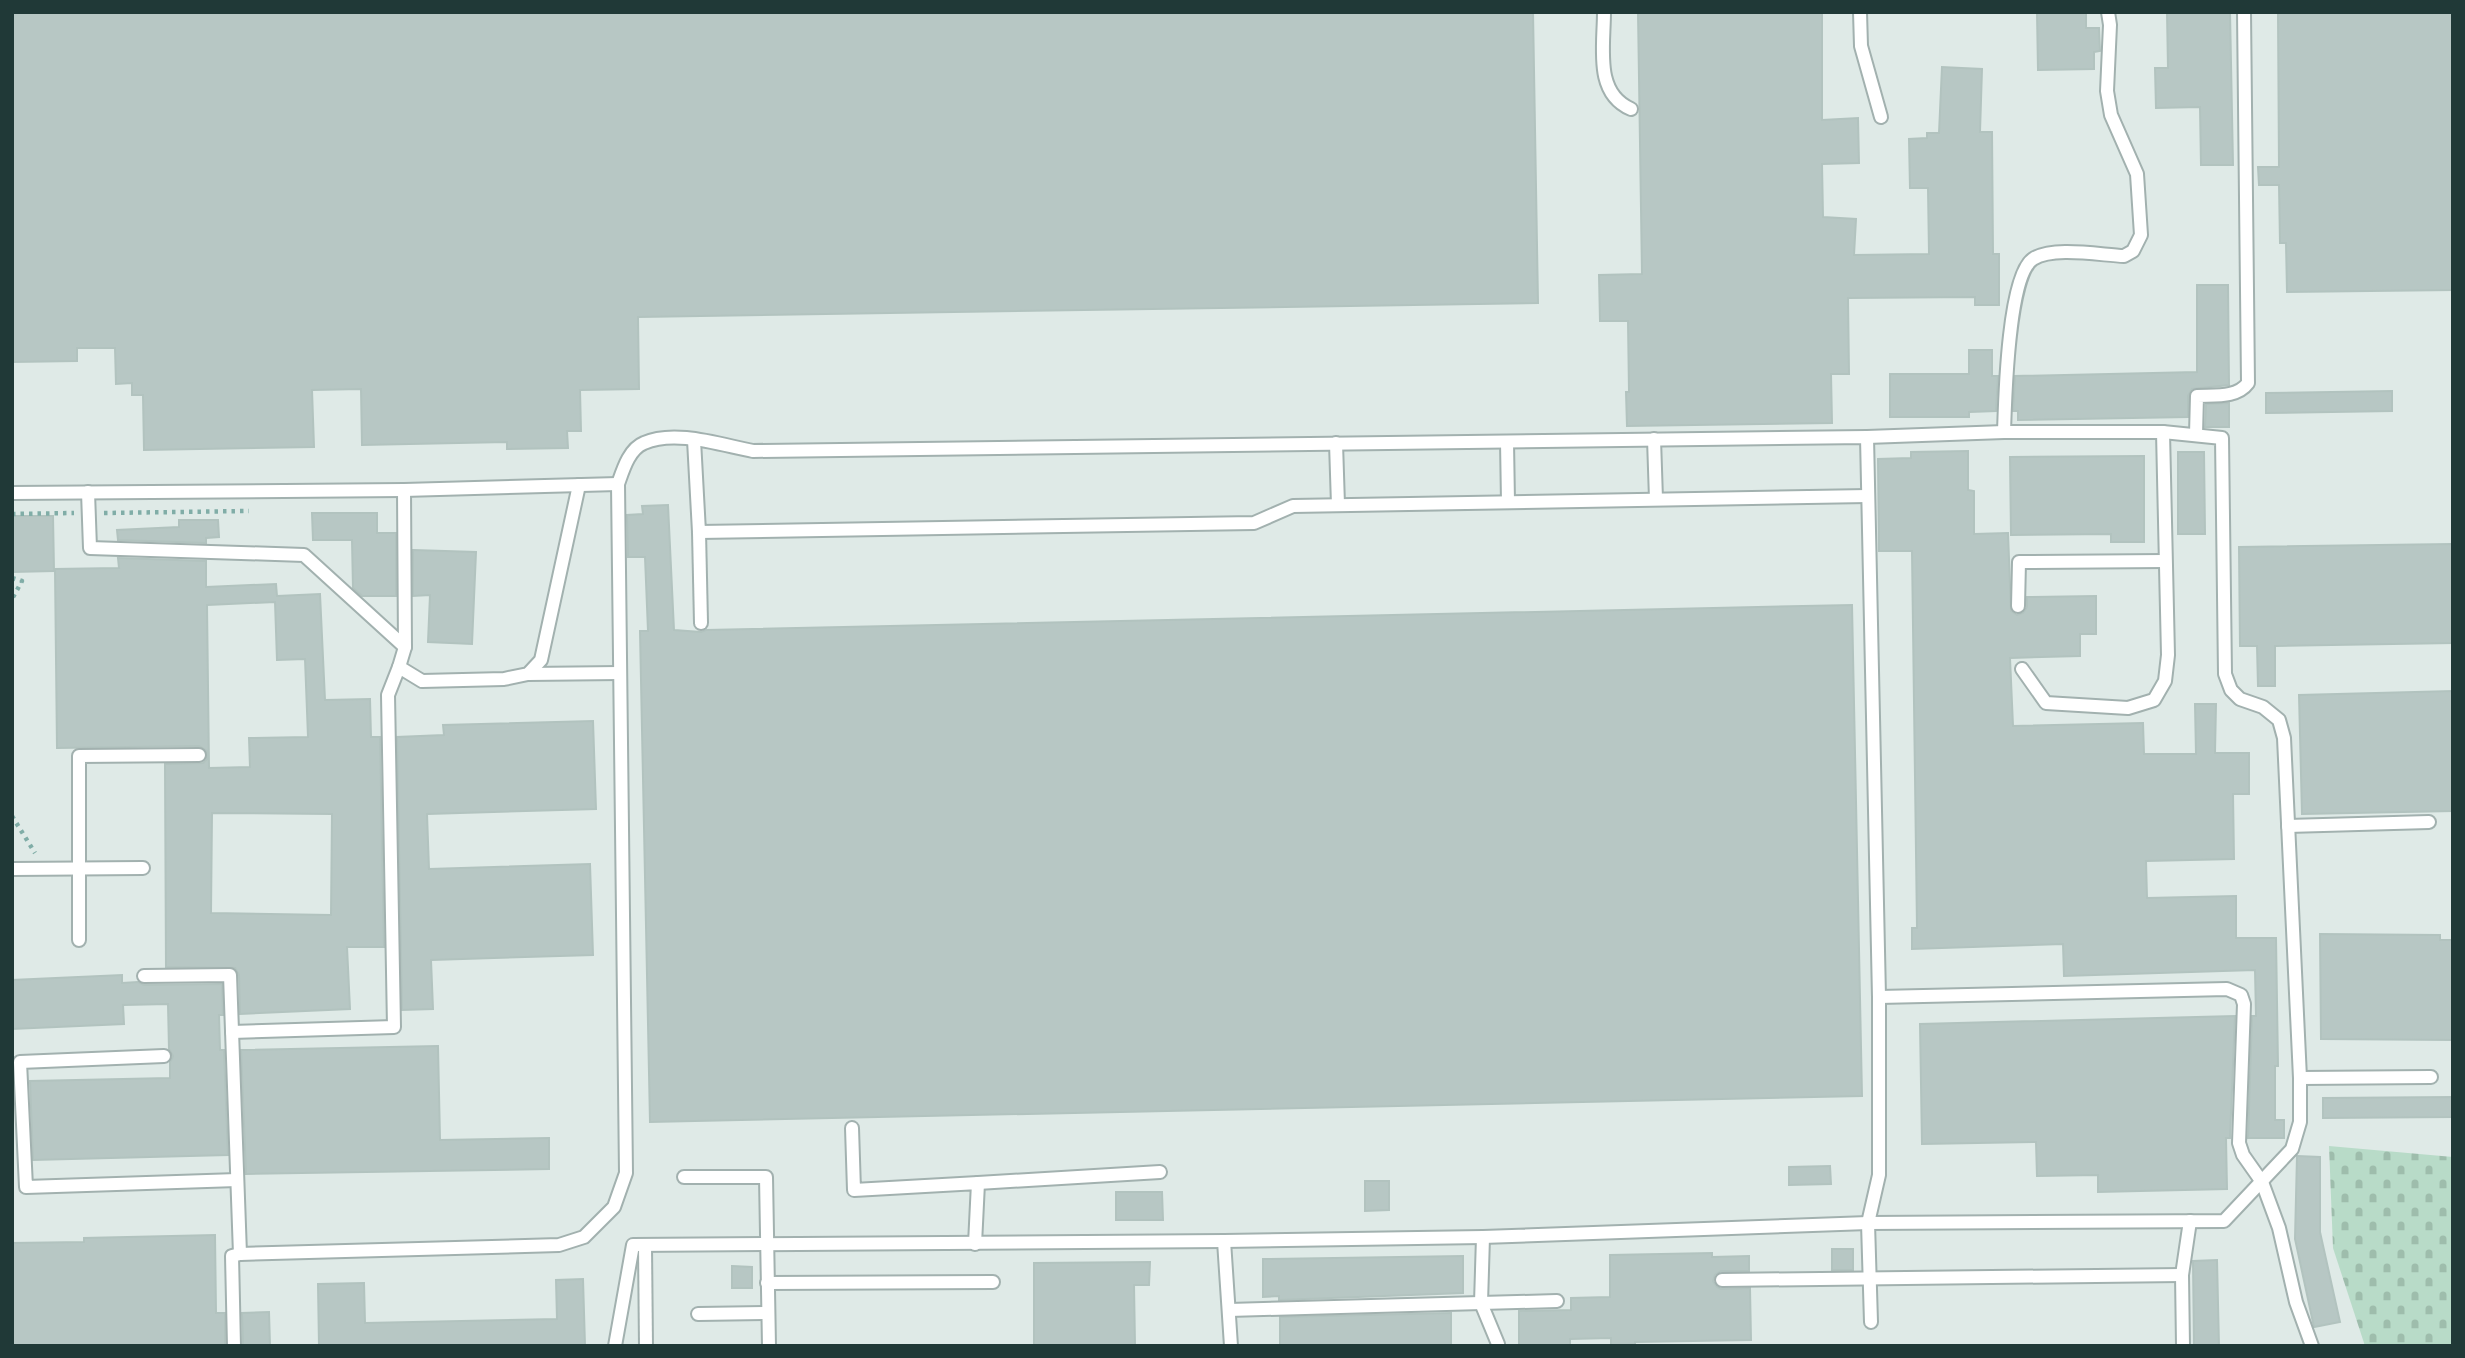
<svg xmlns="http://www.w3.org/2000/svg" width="2465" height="1358" font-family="Raleway,sans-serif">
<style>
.cemetery{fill:url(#cemetery-stones)}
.building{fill:#b7c7c4;stroke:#b2c3bf;stroke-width:2;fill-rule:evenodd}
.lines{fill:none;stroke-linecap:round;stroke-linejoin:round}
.lane-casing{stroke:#a2b1af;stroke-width:16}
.path{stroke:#80ada7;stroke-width:4.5;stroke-dasharray:3.5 5;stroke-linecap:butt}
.lane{stroke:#fff;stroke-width:12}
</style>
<defs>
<pattern id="cemetery-stones" width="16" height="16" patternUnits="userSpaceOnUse" patternTransform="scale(1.75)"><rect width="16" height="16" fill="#b8dbc8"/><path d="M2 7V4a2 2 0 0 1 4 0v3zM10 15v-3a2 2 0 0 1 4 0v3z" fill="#9ebdac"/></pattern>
</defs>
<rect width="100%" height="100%" fill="#dfeae7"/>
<!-- cemetery -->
<path class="cemetery" d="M2329,1146L2453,1157V1346H2365L2333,1248Z"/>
<!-- building -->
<g class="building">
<path d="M12,12H1533L1538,303L638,317L639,389L580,390L581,431H567L568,448L507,449V442L362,445L361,389L312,390L314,447L144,450L143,395H132V383L116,384L115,348H77V361L12,362Z"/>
<path d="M1638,12H1822V120L1858,118L1859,163L1822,164L1823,217L1856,219L1854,255L1929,254L1928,188H1910L1909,139L1927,138V133H1939L1942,67L1982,69L1980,132H1992L1993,254H1999V305H1975V297L1848,298L1849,374H1831L1832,423L1627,426L1626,392H1629L1628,321H1600L1599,275L1642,274Z"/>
<path d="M2037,12H2086V28H2099L2100,51L2094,52V69L2038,70Z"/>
<path d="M2167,12H2230L2233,165H2201L2200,107L2156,108L2155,68H2168Z"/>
<path d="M2278,12H2453V290L2287,292L2286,243H2280L2279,185H2259L2258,167H2279Z"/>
<path d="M2197,285H2228L2229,385L2192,389L2188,396V417L2018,420V411H2013L2015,376L2197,372Z"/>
<path d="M1969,350H1992V376H1998L1996,411L1969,412V417H1890V374H1969Z"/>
<path d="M2392,391V411L2266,413V393Z"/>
<path d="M2229,403V427H2205L2206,404Z"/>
<path d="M1968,451V490L1974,491V534L2008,533L2011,611L2017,615L2023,613L2027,607V597L2096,596V634H2080V656L2010,658L2013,726L2143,723L2144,754H2196L2195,704H2216L2215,753H2249V794H2233L2234,859L2146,861L2147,898L2236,896V938H2276L2278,1066H2275V1120H2284V1138H2248L2252,1016H2256L2255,970L2064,976L2063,944L1912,949V928H1917L1912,551H1879L1878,459L1911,458V452Z"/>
<path d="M2178,452H2204L2205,534H2178Z"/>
<path d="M2144,456V542H2111V534L2011,535L2010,457Z"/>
<path d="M668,505L674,630L701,632L706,630L1852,605L1862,1096L650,1122L640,631H648L645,557H628L627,515L643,514L642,506Z"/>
<path d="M312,513H377V533H396V596H362L353,588L352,540H313Z"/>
<path d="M12,516H53L54,571L12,572Z"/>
<path d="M179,520H218L219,537L206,538V543L118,540L117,530L179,527Z"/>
<path d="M2452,544L2453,643L2275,646V686H2258L2257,646H2240L2239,547Z"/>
<path d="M413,550L476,552L472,644L428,642L430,595L413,596Z"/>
<path d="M118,558L206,561V587L276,584L277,596L320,594L325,700L370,699L371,737H380L384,947H347L350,1009L240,1014L239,975L235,968L166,967L165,764L203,763L207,759V751L199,746L57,748L55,569L119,568ZM275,602L277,660L305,659L308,737L249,738L250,767L209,768L207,605ZM212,813L332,814L331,915L211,913Z"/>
<path d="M2453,691V811L2302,814L2299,695Z"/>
<path d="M593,721L596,809L427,814L429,869L590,864L593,955L431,960L433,1009L402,1010L397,737L444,735L443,725Z"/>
<path d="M2320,934L2440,935V940H2453V1040L2321,1039Z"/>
<path d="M122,975V983L138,982L144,985L222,984L223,1015H219L220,1050H224L228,1155L33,1160L30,1081L170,1078V1062L173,1056L169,1049L168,1004L123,1005L124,1024L12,1029V980Z"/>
<path d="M2235,1016L2230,1138H2226L2227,1189L2098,1192V1175L2037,1176L2036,1142L1922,1144L1920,1024Z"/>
<path d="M438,1046L440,1140L549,1138V1169L246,1174L241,1050Z"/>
<path d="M2453,1097V1117L2323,1118V1098Z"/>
<path d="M2297,1156L2320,1157V1232L2340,1322L2314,1327L2295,1239Z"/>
<path d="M1830,1166L1831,1184L1789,1185V1167Z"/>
<path d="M1365,1181H1389V1210L1365,1211Z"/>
<path d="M1116,1192H1162L1163,1220H1116Z"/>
<path d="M215,1235L216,1313H225V1346H12V1243L84,1242V1238Z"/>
<rect x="1832" y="1249" width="21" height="21"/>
<path d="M1712,1253V1257L1749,1256V1271H1721L1715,1275L1713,1281L1717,1287L1721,1289L1750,1288L1751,1340L1635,1342V1346H1611V1338L1570,1339V1346H1519V1311L1571,1310V1298L1610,1297V1255Z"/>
<path d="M1463,1256V1293L1279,1300V1296L1263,1297V1259Z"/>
<path d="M2217,1260L2219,1346H2194L2193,1261Z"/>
<path d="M1150,1262L1149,1285H1134L1135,1346H1034V1263Z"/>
<path d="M732,1266L752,1267V1288H732Z"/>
<path d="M583,1279L585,1346H319L318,1284L364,1283L365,1323L557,1319L556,1280Z"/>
<path d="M269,1312L270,1346H243L242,1313Z"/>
<path d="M1451,1313V1346H1280V1317Z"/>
</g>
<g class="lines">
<!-- lane casing -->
<g class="lane-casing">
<g id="lane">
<path d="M1604,12C1604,47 1594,93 1631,109"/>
<path d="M1860,12L1861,46L1881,117"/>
<path d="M2004,432C2005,401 2008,275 2033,259C2053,246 2100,255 2124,256L2133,251L2141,235L2137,174L2111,115L2107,91L2110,25L2108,12"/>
<path d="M2196,434L2197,396C2215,395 2237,398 2248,383L2244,12"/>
<path d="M1654,439L1656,499"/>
<path d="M694,440L699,532L1254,523L1293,506L1868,496"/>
<path d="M1507,442L1508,502"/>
<path d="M1336,443L1338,505"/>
<path d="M404,490L405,647L399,667L422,681L504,679L528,674L541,660L579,485"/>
<path d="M88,492L90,548L304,555L405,647"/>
<path d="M12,493L404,490L618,484"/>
<path d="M699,532L701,623"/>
<path d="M2018,606L2019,562L2165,561"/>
<path d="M2022,669L2046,703L2128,708L2154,700L2165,681L2168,655L2163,432"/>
<path d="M528,674L620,673"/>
<path d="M2288,826L2429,822"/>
<path d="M12,869L143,868"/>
<path d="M79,940V756L199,755"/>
<path d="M144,976L230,975L240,1254"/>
<path d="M1879,997L2227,989L2241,995L2244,1004L2239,1143L2243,1155L2262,1182L2279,1228L2296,1302L2312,1346"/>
<path d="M232,1032L394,1027L388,695L399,667"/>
<path d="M164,1056L20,1062L26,1187L237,1180"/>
<path d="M2300,1078L2431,1077"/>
<path d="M852,1128L854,1190L978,1183L975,1244"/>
<path d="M684,1177H766L769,1346"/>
<path d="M978,1183L1160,1172"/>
<path d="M1483,1237L1481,1303L1498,1344"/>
<path d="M1224,1241L1231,1346"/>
<path d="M645,1246L646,1346"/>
<path d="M1722,1280L2182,1275"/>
<path d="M767,1283L993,1282"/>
<path d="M1229,1310L1557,1301"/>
<path d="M698,1314L768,1313"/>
<path d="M234,1346L232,1256L240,1254L559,1245L584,1237L614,1207L626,1173L618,484C623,470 629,449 644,443C675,429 721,445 753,451L1867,437L1879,997V1175L1868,1223L1871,1322"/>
<path d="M615,1346L633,1245L1224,1241L1483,1237L1868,1223L2224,1221L2292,1149L2300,1122V1078L2284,738L2279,720L2263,707L2240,699L2231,690L2225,674L2222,438L2163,432H2004L1867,437"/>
<path d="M2183,1346L2182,1275L2190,1221"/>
</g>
</g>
<!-- path -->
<g class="path">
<path d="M104,513L249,511"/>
<path d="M12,514L74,513"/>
<path d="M12,578L22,581L12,599"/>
<path d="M12,816L35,853"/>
</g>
<!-- lane -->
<use href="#lane" class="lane"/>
</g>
<!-- border -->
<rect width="2465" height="1358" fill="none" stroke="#203937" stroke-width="28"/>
</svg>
